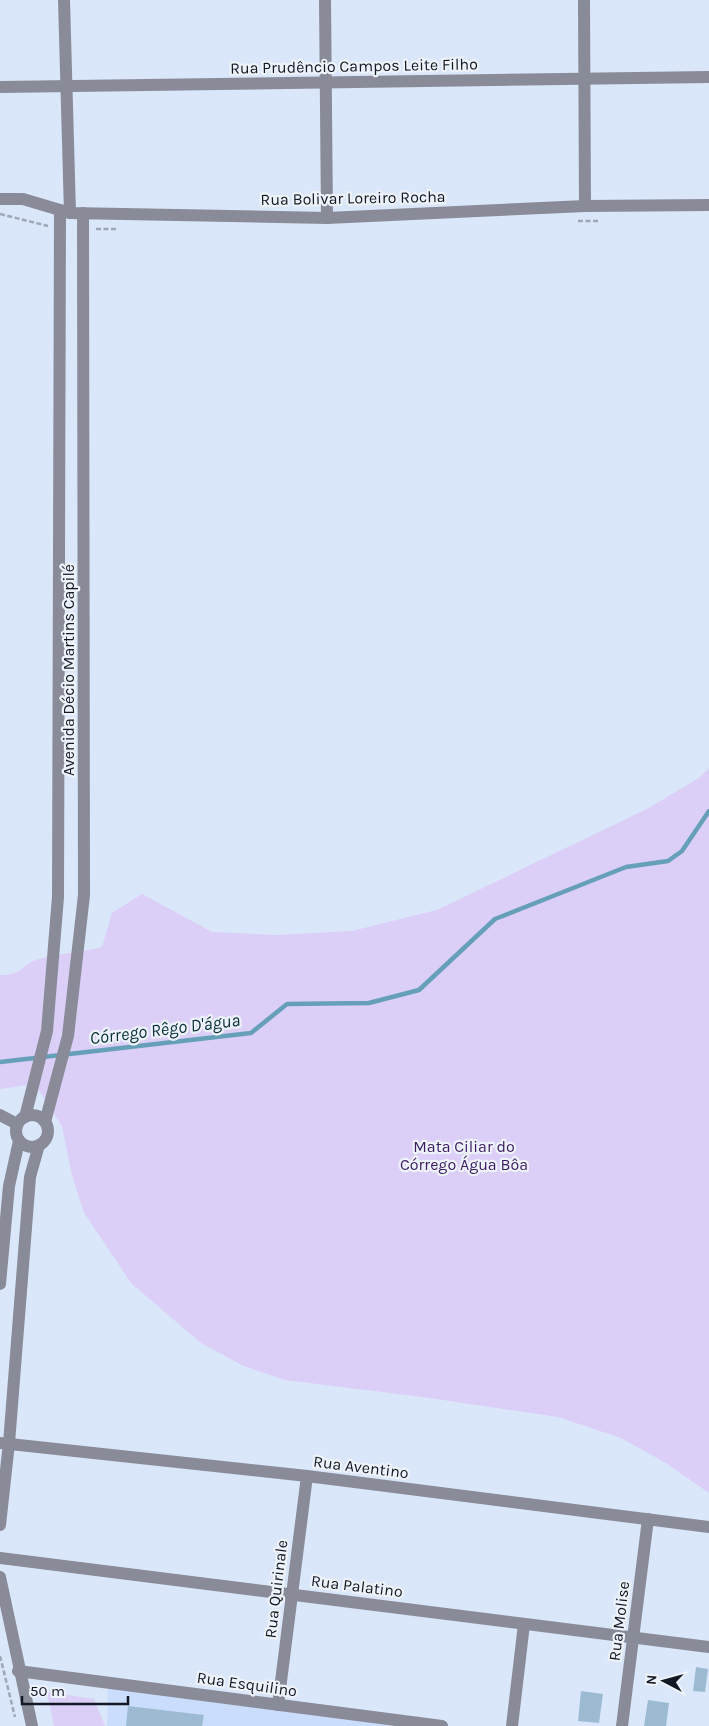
<svg xmlns="http://www.w3.org/2000/svg" width="709" height="1726" font-family="Karla,sans-serif">
<style>
.built{fill:#cbddfc}
.green{fill:#dbcef7}
.lines{fill:none;stroke-linecap:round;stroke-linejoin:round}
.stream{stroke:#66a0b8;stroke-width:4.5}
.building{fill:#9cbbd3}
.path{stroke:#9ea8b9;stroke-width:2.5;stroke-dasharray:5 2.5;stroke-linecap:butt}
.minor{stroke:#898b99;stroke-width:12}
.labels{text-anchor:middle;dominant-baseline:central;stroke-width:4.5;stroke-linejoin:round;paint-order:stroke}
.street-label{font-size:16px;fill:#131924;stroke:#eef2f9}
.park-label{font-size:16px;fill:#3b1c63;stroke:#eef2f9}
.water-label{font-size:18px;font-style:italic;fill:#08303c;stroke:#eef2f9}
</style>
<rect width="100%" height="100%" fill="#dae6f9"/>
<!-- built -->
<path class="built" d="M108,1683L438,1726H107Z"/>
<!-- green -->
<g class="green">
<path d="M709,768V1493L666,1463L621,1438L558,1417L423,1397L285,1380L244,1366L201,1343L132,1284L84,1213L72,1175L62,1126L35,1084L0,1089V975C25,975 21,964 39,959C59,953 81,953 102,947L112,913L142,894L212,932L277,935L352,931L437,910L647,809L699,778Z"/>
<path d="M47,1692L94,1699L105,1726H54Z"/>
</g>
<g class="lines">
<!-- stream -->
<path class="stream" d="M0,1062L251,1033L287,1004L369,1003L419,990L495,919L626,867L668,861L682,851L709,811"/>
</g>
<!-- building -->
<g class="building">
<path d="M696,1667L708,1669L705,1692L693,1691Z"/>
<path d="M581,1691L603,1694L599,1723L578,1721Z"/>
<path d="M648,1700L669,1703L666,1726H644Z"/>
<path d="M128,1706L204,1715L202,1726H126Z"/>
</g>
<g class="lines">
<!-- path -->
<g class="path">
<path d="M0,214L48,226"/>
<path d="M578,221H598"/>
<path d="M96,229H118"/>
<path d="M0,1656L15,1717"/>
</g>
<!-- minor -->
<g class="minor">
<path d="M64,0L70,213"/>
<path d="M325,0L327,218"/>
<path d="M584,0L585,206"/>
<path d="M0,87L709,77"/>
<path d="M0,199H23L70,213L327,218L585,206L709,205"/>
<path d="M0,1115L17,1124"/>
<circle cx="32" cy="1131" r="16"/>
<path d="M25,1117L47,1031L58,897L60,210"/>
<path d="M45,1122L68,1036L84,895L83,213"/>
<path d="M0,1284L9,1186L19,1141"/>
<path d="M0,1443L307,1476L709,1527"/>
<path d="M0,1525L9,1443L30,1177L39,1145"/>
<path d="M0,1558L709,1647"/>
<path d="M0,1577L32,1726"/>
<path d="M18,1671L442,1726"/>
<path d="M278,1705L307,1476"/>
<path d="M512,1726L524,1624"/>
<path d="M622,1726L648,1519"/>
</g>
</g>
<g class="labels">
<!-- street labels -->
<g class="street-label">
<text transform="translate(354 66) rotate(-1)">Rua Prudêncio Campos Leite Filho</text>
<text transform="translate(353 198) rotate(-1)">Rua Bolivar Loreiro Rocha</text>
<text transform="translate(68 670) rotate(-90)">Avenida Décio Martins Capilé</text>
<text transform="translate(361 1467) rotate(7)">Rua Aventino</text>
<text transform="translate(357 1586) rotate(7)">Rua Palatino</text>
<text transform="translate(276 1589) rotate(-83)">Rua Quirinale</text>
<text transform="translate(619 1621) rotate(-83)">Rua Molise</text>
<text transform="translate(247 1684) rotate(8)">Rua Esquilino</text>
</g>
<!-- park labels -->
<g class="park-label">
<text x="464" y="1146">Mata Ciliar do<tspan x="464" dy="18">Córrego Água Bôa</tspan></text>
</g>
<!-- water labels -->
<g class="water-label">
<text transform="translate(165 1029) rotate(-7)">Córrego Rêgo D'água</text>
</g>
</g>
<!-- north arrow -->
<g transform="translate(664 1681) rotate(276)" stroke="#eef2f9" stroke-width="4" paint-order="stroke">
<path d="M0-4L9 19L0 12L-9 19Z" fill="#131924"/>
<text y="-8" font-size="14" font-weight="bold" text-anchor="middle" fill="#131924">N</text>
</g>
<!-- scale -->
<path d="M22 1696v8h106v-8" fill="none" stroke="#131924" stroke-width="2.5"/>
<text x="30" y="1696" font-size="15" fill="#131924" stroke="#eef2f9" stroke-width="4" paint-order="stroke">50 m</text>
</svg>
